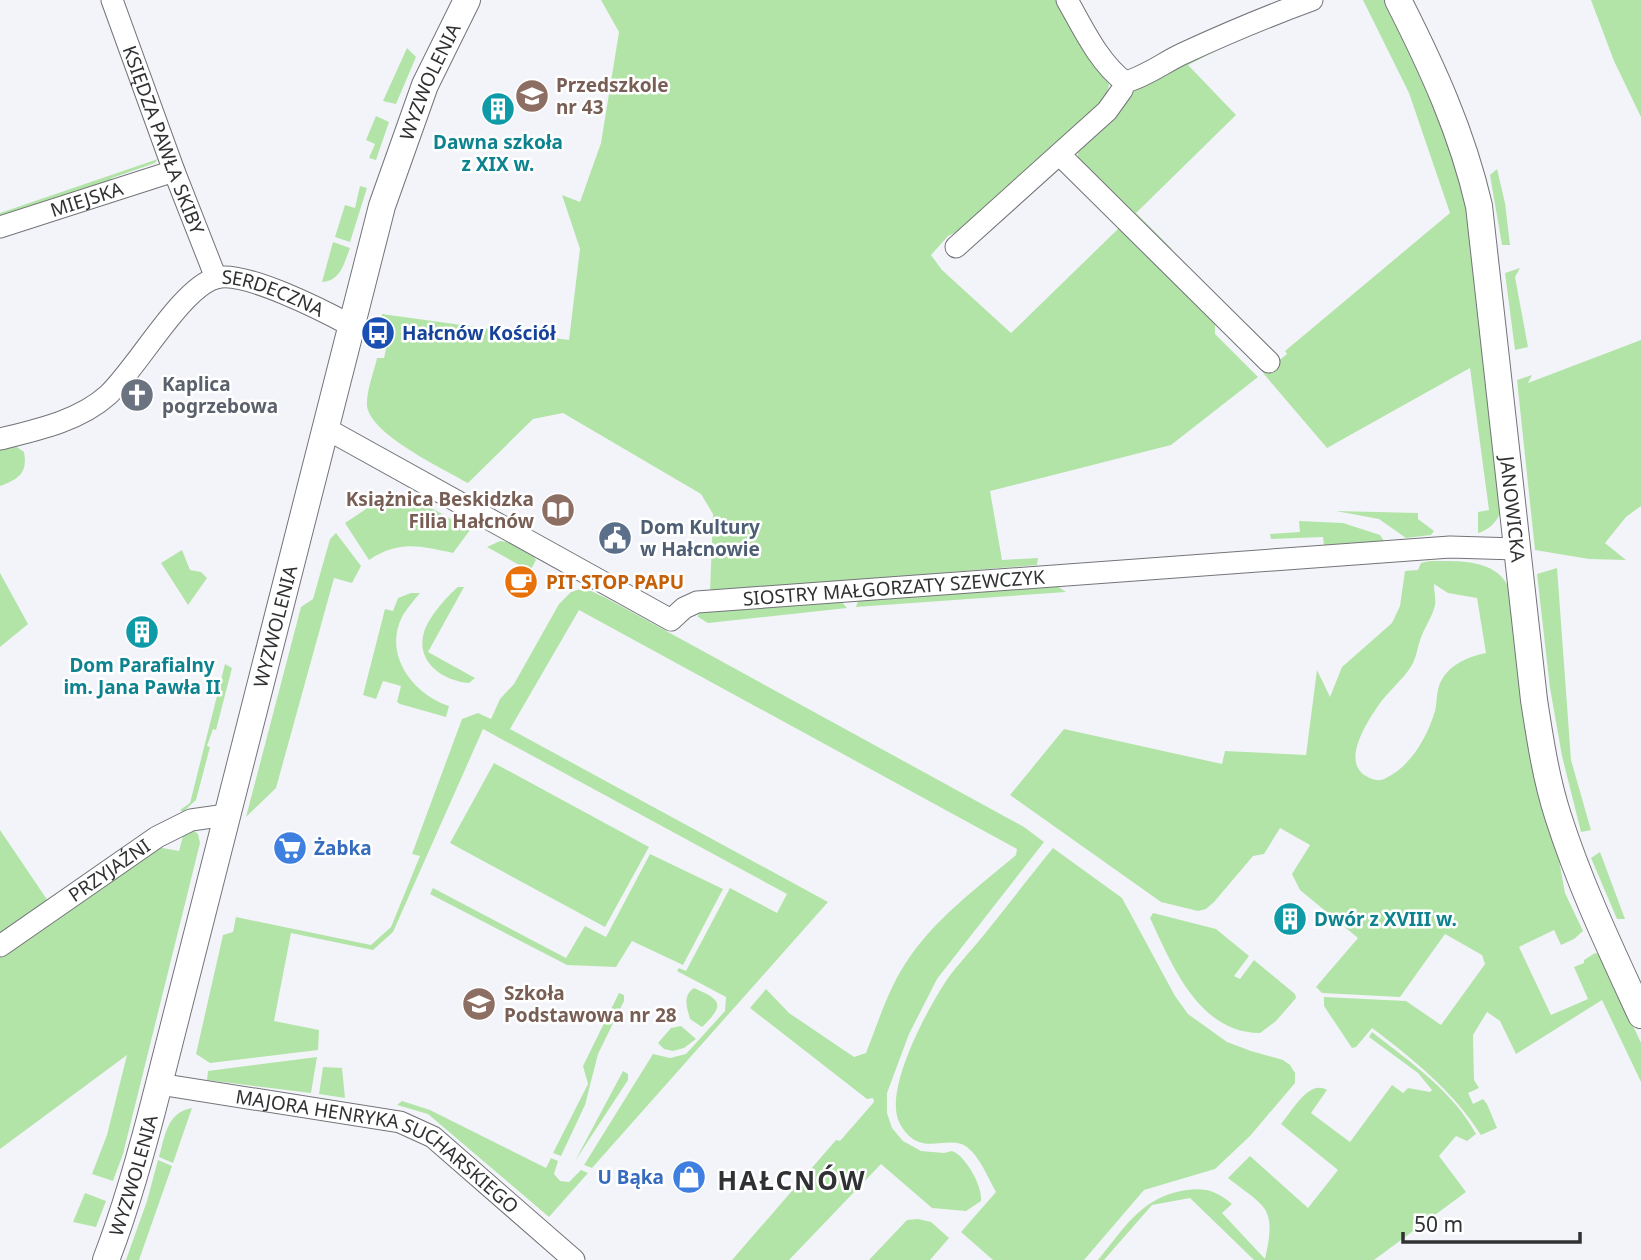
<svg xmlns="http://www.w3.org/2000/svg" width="1641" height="1260" font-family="'Noto Sans',sans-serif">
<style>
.green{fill:#b3e4a7;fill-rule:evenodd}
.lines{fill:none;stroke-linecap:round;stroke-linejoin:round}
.minor-casing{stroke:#737479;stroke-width:23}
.tertiary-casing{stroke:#737479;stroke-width:28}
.minor{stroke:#fff;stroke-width:21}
.tertiary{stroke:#fff;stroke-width:26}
.labels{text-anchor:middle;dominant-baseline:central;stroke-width:5;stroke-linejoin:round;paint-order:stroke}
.street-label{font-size:19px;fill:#303133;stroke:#fff}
.education-label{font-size:19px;font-weight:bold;fill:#785e54;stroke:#fff;text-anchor:start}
.culture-label{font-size:19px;font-weight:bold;fill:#0d838f;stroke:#fff}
.transit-label{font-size:19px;font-weight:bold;fill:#164399;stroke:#fff;text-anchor:start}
.worship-label{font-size:19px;font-weight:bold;fill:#5b616d;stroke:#fff;text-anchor:start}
.service-label{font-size:19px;font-weight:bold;fill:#4e5e75;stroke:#fff;text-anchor:start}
.food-label{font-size:19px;font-weight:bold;fill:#c56008;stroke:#fff;text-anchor:start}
.shop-label{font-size:19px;font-weight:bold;fill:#366cbe;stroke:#fff;text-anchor:start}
.district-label{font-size:26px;font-weight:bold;letter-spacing:2px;fill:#303133;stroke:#fff}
</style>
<rect width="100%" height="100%" fill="#f3f4fa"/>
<!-- green -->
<g class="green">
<path d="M601,0H1060L1106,76L1109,85L1104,105L1059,149L972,225L948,236L931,255L942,270L1011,333L1120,227L1061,168L975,242V237L1057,166L1063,164L1215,320V334L1258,377L1171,445L990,491L1002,560L1038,558L1037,565L710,592L713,514L701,494L563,413L533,419L468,483C443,469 370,434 367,406C366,391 374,372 377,358H384L392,323L381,320L382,314L569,340L580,249L562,195L580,202L601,143L619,32Z"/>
<path d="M1363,0H1385L1426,81L1448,134L1470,216L1501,511C1497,522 1489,530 1478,533V512L1489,510L1470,368L1327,448L1263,373L1287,354L1285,351L1450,213L1409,93Z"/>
<path d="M1591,0H1641V117L1614,61Z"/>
<path d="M1243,37L1188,65L1236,115L1136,213L1172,249L1165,250L1079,161L1077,150L1139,86Z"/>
<path d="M407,48L416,57L396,104L383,101Z"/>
<path d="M376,116L389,122L376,160L369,158L375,144L366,140Z"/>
<path d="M158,159L155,163L112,178L105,186L0,220V213Z"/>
<path d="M1497,169L1505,203L1510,245H1502L1490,175Z"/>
<path d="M360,186L367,188L350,242L335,237L345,205L355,208Z"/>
<path d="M333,242L350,248C344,263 341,281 322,282Z"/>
<path d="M1520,268L1515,277L1528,347L1515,350L1505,273Z"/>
<path d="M1641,340V506L1626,517L1605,543L1626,560L1589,559L1535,550L1517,380L1532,375L1528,383Z"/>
<path d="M14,445L24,452C28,474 18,479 0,486V446Z"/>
<path d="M407,494L470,530L453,553C419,546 400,540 369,560L345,523L372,505Z"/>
<path d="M1336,511L1418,513V519L1434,531L1431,535L1406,538L1379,519Z"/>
<path d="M1299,521L1343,523L1380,535L1384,541L1324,545L1323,537L1271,539L1270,534L1300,532Z"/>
<path d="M336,533L361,566L352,583L334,578L276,788L246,817L301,607L313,599L330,539Z"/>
<path d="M500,541L507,542L534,557L536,560L530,571L487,547Z"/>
<path d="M182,550L190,570L201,572L207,578L188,605L161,563Z"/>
<path d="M1430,561C1457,561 1496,558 1509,588L1565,893L1583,931L1574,939L1561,945L1554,930L1519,947L1551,1015L1588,999L1574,967L1584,963V960L1595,953L1600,954L1641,1043V1082L1602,1000L1516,1054L1500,1021L1487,1012L1473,1035L1474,1080L1479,1088L1468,1093L1473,1104L1483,1099L1487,1104L1497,1128L1481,1135C1453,1091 1413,1059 1372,1028L1356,1047L1352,1048L1324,1006V997L1406,1001L1441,1025L1485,964L1482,955L1445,934L1400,997L1322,993L1316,987L1358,938L1300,890L1292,874L1310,845L1280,828L1264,854L1253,856L1214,902L1206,909L1198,911L1161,902L1010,795L1064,729L1222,764L1225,751L1306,755L1317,670L1330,697L1342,667L1392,623L1400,606L1405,571L1418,570L1421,563ZM1434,584L1448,593L1477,598L1486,653C1466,657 1443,667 1438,690C1436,697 1437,704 1435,711C1427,737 1412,765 1386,778C1379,782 1373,780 1366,776C1341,762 1367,722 1378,706C1388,691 1403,680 1412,665C1417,656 1418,644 1422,635C1426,625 1433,615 1435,605C1436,599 1434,591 1434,584Z"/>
<path d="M1557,568L1571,760L1591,830L1581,832L1562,756L1550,688L1537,574Z"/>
<path d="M0,573L28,624L0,647Z"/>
<path d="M1054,584L1066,592L856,607L859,598Z"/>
<path d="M458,587H464L428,652L475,678L469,683C443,681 415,662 424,632C429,617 446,597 458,587Z"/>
<path d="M580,589L591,591L606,598L1024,827L1044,842L937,979L909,1034L887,1093V1113L892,1128L903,1141L921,1151L944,1153L952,1151C966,1156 983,1187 981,1201L966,1211L932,1208L881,1164L789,1260H732L836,1140L840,1141L874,1102L873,1098L867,1099L750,1008L766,989L789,1013L854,1057L866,1053C878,1023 887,992 905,964C933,920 977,888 1016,855L1017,849L579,610L510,729L828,902L592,1168L584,1165L653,1054L670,1058L686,1054L725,1011L726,997L677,971L679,968L686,971L730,888L777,913L787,894L483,729L393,932L373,950L291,933L274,1021L319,1030L318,1050L210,1063L196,1054L223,935L233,932L236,917L371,945L391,927L420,856L412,854L462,719L478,713L491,719L500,699L514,684L559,604L571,592Z"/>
<path d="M411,593H420C414,600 408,607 403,615C382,654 413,694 449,706L446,717L400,704L397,702L401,686L383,681L376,699L363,695L385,609L393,611L398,598Z"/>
<path d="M840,600L847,608L708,623L698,617L699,612L727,608Z"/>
<path d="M225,664L232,668L216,730L213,729L207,746L210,747L196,800L183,812L180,810L190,803Z"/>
<path d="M494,763L649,847L605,927L450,843Z"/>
<path d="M0,830L48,901L0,937Z"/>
<path d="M193,830L198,834L200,843L123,1154L113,1181L92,1174L107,1135L127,1055L0,1149V956L157,847L179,851L183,836Z"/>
<path d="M1053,848L1122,898L1175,996L1188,1014L1227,1042L1251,1051L1283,1060L1290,1065L1295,1073V1083L1250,1136L1215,1169L1144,1190L1084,1260H993L961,1232L996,1192C988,1178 980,1157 967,1147C948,1133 920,1160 900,1124C882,1092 927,1010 946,981C957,965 971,951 983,936C1007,907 1029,877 1053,848Z"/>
<path d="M1600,852L1625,919H1617L1591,858Z"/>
<path d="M650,854L723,889L683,965L632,941L616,967L567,965L430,894L433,888L566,958L585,926L606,937Z"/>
<path d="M1153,913L1216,929L1249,956L1234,976L1240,979L1254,960L1295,994L1296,998L1276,1021L1260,1033C1199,1033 1172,965 1150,918Z"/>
<path d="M694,988C722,1000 725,1005 702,1027L690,1019C687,1008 682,996 694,988Z"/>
<path d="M619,993L624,995V1001L598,1054L585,1105L561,1156L553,1153L588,1084L583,1066Z"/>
<path d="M681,1026L696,1039L684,1048L673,1051L664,1049L658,1043L671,1028Z"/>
<path d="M1372,1032C1409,1061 1453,1091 1476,1134L1467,1141L1456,1136L1439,1156L1466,1192L1374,1260H1254L1190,1198L1152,1205L1104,1260H1098C1123,1230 1140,1199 1181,1191C1202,1187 1215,1189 1232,1204L1222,1213L1265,1259C1277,1206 1266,1208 1228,1178L1250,1156L1308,1208L1338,1170L1281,1124C1292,1111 1309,1079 1327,1090L1311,1113L1350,1142L1392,1085L1403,1093L1408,1088L1430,1092L1432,1090L1418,1073L1369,1037Z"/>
<path d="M317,1057L311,1093L207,1080L208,1071Z"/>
<path d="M323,1067L342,1068L345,1098L319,1094Z"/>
<path d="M623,1071L628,1074V1080L575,1161Z"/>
<path d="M402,1101L430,1110L546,1168L551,1158L558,1161L554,1174L560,1181L569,1182L581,1170L588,1173L549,1217L428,1114L397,1105Z"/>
<path d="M192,1108L173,1163L159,1157C165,1136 167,1112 192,1108Z"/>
<path d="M158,1160L172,1166L139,1260H126L147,1201Z"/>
<path d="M85,1193L106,1201L96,1227L73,1222Z"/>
<path d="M918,1219L931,1222L949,1238L930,1260H869L907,1220Z"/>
</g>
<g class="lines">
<!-- minor casing -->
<g class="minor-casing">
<g id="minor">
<path id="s1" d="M112,0L174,171L216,278"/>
<path d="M1067,0C1083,28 1099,63 1125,82C1145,77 1163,63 1182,54C1225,34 1268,16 1312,0"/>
<path d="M1060,155L1269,362"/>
<path id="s2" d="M0,227L174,171"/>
<path d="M956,247L1107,111L1122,90L1125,82"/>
<path id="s3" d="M325,428L671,620L684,608L697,602L1450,547L1517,549"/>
<path id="s4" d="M0,439C37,430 79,421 108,395C138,367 181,288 216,278C244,270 324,311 350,325"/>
<path id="s5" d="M0,946L157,837L191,820L226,815"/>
<path id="s6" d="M159,1084L400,1122L433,1137L574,1260"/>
</g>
</g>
<!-- tertiary casing -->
<g class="tertiary-casing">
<g id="tertiary">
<path id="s7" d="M1398,0C1432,67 1462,132 1479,206L1534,700C1540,739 1546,779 1558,816C1580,885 1611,950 1641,1015"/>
<path id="s8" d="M106,1260C128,1203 144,1144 159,1084L382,206L425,85L467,0"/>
</g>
</g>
<!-- minor -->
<use href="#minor" class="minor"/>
<!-- tertiary -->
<use href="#tertiary" class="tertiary"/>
</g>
<!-- icons -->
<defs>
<g id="school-disc" transform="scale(1.75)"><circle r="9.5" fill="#8d6e63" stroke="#fff"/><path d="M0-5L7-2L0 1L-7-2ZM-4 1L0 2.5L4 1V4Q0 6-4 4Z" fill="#fff"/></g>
<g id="building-disc" transform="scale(1.75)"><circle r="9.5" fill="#0f9aa8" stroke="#fff"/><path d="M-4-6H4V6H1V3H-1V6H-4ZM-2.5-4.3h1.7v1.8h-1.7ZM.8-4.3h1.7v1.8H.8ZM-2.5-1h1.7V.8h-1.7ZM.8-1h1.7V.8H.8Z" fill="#fff"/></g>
<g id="bus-disc" transform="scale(1.75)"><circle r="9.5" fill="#1a4fb4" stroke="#fff"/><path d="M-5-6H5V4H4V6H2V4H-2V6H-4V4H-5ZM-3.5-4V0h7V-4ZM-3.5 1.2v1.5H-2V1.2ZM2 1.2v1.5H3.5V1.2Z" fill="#fff"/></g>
<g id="church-disc" transform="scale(1.75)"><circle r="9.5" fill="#6b7280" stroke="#fff"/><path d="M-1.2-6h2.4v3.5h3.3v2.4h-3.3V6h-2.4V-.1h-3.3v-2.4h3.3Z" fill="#fff"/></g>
<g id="library-disc" transform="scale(1.75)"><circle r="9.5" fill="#8d6e63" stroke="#fff"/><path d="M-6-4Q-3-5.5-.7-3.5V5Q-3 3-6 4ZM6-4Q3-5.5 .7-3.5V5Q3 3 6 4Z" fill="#fff"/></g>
<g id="civic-disc" transform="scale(1.75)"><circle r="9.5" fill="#5c6f8a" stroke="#fff"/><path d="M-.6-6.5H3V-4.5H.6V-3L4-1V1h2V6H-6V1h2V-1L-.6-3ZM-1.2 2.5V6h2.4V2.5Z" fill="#fff"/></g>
<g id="cafe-disc" transform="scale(1.75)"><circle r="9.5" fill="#e8710a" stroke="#fff"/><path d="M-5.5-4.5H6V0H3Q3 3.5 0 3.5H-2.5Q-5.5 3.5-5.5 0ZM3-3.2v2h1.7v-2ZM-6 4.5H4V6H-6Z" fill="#fff"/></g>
<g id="supermarket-disc" transform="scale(1.75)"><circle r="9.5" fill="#3f7fe0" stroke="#fff"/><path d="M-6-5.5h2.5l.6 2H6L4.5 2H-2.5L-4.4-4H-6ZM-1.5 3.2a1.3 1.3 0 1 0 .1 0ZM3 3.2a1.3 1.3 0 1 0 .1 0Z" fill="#fff"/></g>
<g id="shop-disc" transform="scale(1.75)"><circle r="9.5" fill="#3f7fe0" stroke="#fff"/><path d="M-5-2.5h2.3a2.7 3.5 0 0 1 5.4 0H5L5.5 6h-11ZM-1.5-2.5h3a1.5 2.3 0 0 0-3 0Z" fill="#fff"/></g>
</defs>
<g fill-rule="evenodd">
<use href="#school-disc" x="532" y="96"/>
<use href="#building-disc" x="498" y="109"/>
<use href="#bus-disc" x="378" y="333"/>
<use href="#church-disc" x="137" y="395"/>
<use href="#library-disc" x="558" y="510"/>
<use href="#civic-disc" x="615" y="538"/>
<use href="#cafe-disc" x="521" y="582"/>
<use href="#building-disc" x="142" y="632"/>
<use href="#supermarket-disc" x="290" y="848"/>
<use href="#building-disc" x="1290" y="919"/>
<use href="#school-disc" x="479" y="1004"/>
<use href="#shop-disc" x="689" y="1177"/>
</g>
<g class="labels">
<!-- street labels -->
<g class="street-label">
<text stroke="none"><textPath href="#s8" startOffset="1223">WYZWOLENIA</textPath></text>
<text stroke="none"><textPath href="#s1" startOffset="149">KSIĘDZA PAWŁA SKIBY</textPath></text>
<text stroke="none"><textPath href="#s2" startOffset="91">MIEJSKA</textPath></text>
<text stroke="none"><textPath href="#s4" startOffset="338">SERDECZNA</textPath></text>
<text stroke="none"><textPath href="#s7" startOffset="527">JANOWICKA</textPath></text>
<text stroke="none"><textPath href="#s3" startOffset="625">SIOSTRY MAŁGORZATY SZEWCZYK</textPath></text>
<text stroke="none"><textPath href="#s8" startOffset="656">WYZWOLENIA</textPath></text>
<text stroke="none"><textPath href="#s5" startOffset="133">PRZYJAŹNI</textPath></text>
<text stroke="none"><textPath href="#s6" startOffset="234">MAJORA HENRYKA SUCHARSKIEGO</textPath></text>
<text stroke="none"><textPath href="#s8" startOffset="89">WYZWOLENIA</textPath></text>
</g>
<!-- education labels -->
<g class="education-label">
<text x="556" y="85">Przedszkole<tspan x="556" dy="22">nr 43</tspan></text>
<text x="534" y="499" text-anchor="end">Książnica Beskidzka<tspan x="534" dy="22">Filia Hałcnów</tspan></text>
<text x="504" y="993">Szkoła<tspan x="504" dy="22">Podstawowa nr 28</tspan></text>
</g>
<!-- culture labels -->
<g class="culture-label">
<text x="498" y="142">Dawna szkoła<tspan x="498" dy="22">z XIX w.</tspan></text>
<text x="142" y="665">Dom Parafialny<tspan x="142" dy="22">im. Jana Pawła II</tspan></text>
<text x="1314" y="919" text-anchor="start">Dwór z XVIII w.</text>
</g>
<!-- transit labels -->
<g class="transit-label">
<text x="402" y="333">Hałcnów Kościół</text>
</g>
<!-- worship labels -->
<g class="worship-label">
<text x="162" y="384">Kaplica<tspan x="162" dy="22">pogrzebowa</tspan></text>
</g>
<!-- service labels -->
<g class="service-label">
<text x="640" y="527">Dom Kultury<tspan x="640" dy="22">w Hałcnowie</tspan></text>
</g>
<!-- food labels -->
<g class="food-label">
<text x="546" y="582">PIT STOP PAPU</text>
</g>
<!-- shop labels -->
<g class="shop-label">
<text x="314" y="848">Żabka</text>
<text x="664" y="1177" text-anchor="end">U Bąka</text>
</g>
<!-- district labels -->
<g class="district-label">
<text x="792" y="1180">HAŁCNÓW</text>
</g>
</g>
<!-- scale -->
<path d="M1403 1232v10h177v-10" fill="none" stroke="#303133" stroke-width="3.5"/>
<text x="1414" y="1232" font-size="21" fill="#303133" stroke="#ffffff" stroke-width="5" paint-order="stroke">50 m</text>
</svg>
